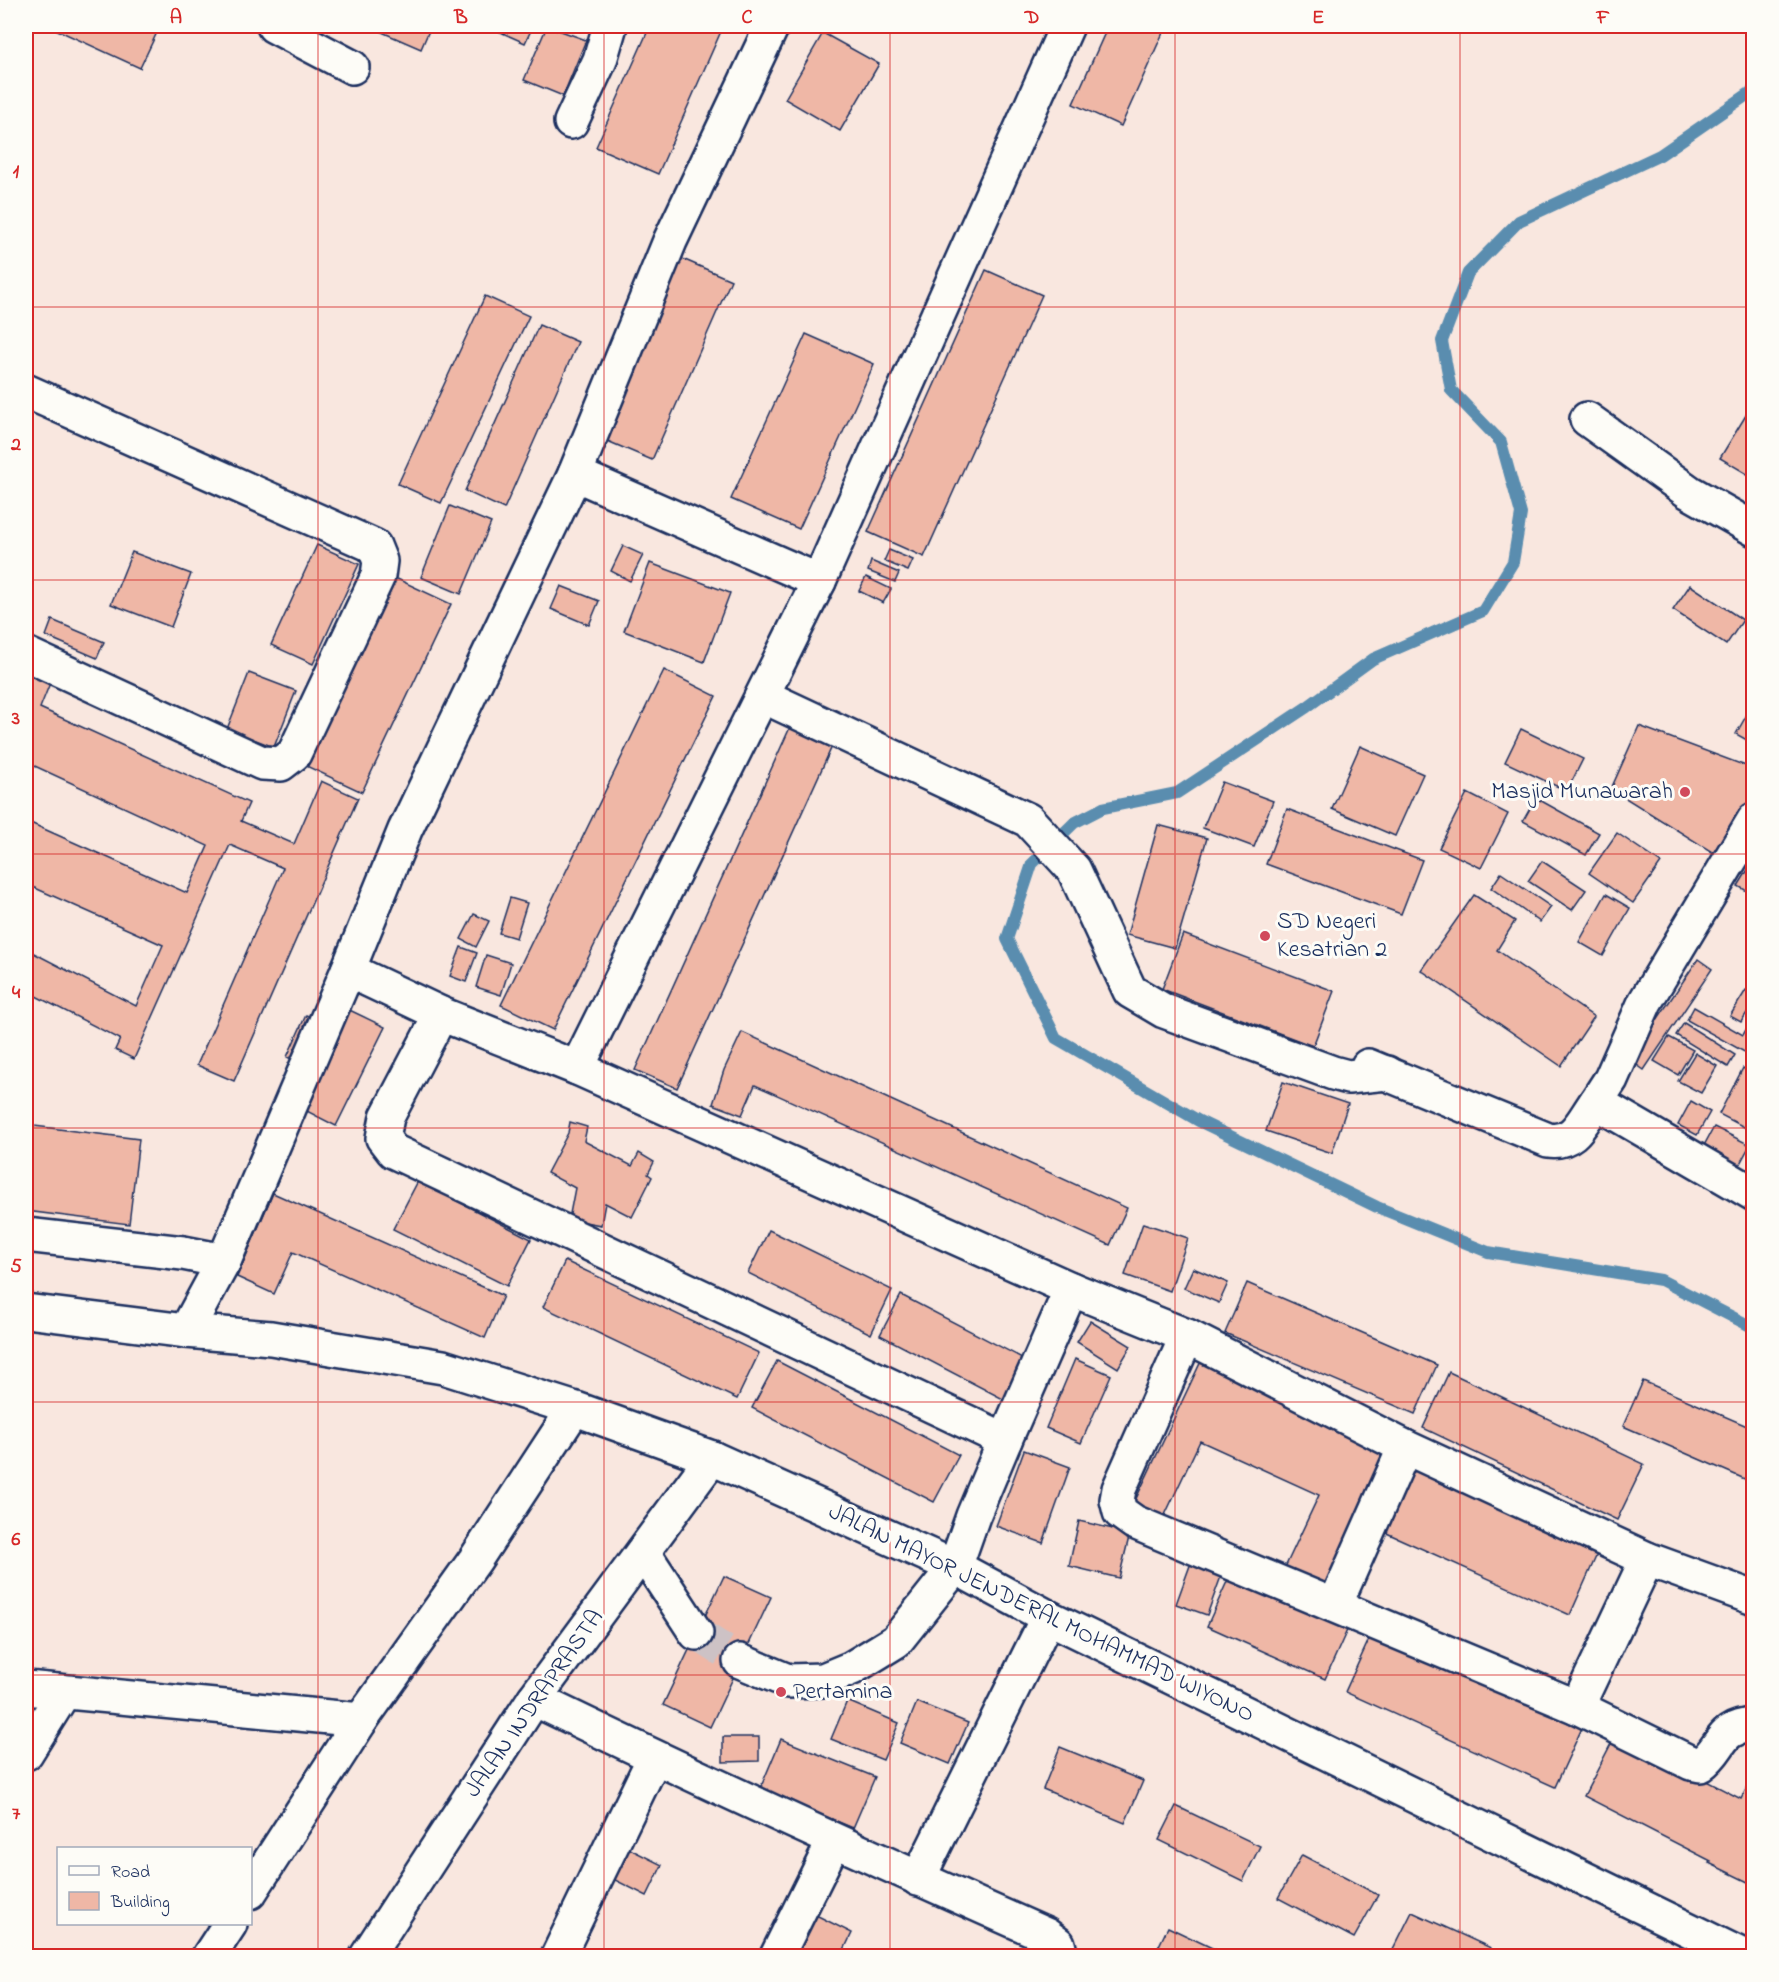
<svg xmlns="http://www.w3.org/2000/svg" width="1779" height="1982" font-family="'Indie Flower',sans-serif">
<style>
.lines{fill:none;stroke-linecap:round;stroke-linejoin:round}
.stream{stroke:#5a8daf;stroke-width:12}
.building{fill:#efb7a6;stroke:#1b2f5e;stroke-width:1.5}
.minor-tunnel{stroke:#cdc2c5;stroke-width:33;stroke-dasharray:33 16;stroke-linecap:butt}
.minor-casing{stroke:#1b2f5e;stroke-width:38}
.major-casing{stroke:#1b2f5e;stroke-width:38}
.minor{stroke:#fdfcf7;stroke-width:33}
.major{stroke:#fdfcf7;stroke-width:33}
.grid{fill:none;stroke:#d62828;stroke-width:1.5;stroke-opacity:0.55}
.poi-dot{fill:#d1495b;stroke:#fdfcf7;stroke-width:2}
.labels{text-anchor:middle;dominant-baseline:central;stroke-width:6;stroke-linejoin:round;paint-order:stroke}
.poi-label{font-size:24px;fill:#1b2f5e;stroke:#fdfcf7;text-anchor:start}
.street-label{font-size:24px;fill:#1b2f5e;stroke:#fdfcf7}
.neatline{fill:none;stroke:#d62828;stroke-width:2}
.grid-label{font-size:20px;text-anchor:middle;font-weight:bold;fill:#d62828}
</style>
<rect width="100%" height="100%" fill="#f9e7df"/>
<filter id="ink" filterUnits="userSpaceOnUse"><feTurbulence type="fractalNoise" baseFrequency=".0167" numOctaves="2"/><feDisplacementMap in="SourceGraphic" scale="12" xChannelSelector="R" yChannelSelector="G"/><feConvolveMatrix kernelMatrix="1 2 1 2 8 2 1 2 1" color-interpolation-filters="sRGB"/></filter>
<g filter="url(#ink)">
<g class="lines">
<!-- stream -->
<path class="stream" d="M1754,90L1660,155L1519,221L1468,273L1442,341L1451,390L1501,442L1521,514L1513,562L1483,611L1373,659L1307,707L1177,793L1103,808L1074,823L1032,864L1007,939L1056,1038L1199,1121L1377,1207L1488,1252L1661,1280L1754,1328"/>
</g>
<!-- building -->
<g class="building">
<path d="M57,26H160L140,68L55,29Z"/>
<path d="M368,26H431L421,49Z"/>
<path d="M503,26H533L525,43L500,32Z"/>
<path d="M547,26L586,40L563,96L524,80Z"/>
<path d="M650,26H713L722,29L658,174L596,147Z"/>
<path d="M1108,26H1166L1121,126L1073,104Z"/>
<path d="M823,33L879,64L840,131L785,99Z"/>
<path d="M678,257L731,280L652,460L598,437Z"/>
<path d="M986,270L1042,295L924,557L868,532Z"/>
<path d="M485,296L529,316L441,503L398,484Z"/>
<path d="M539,325L578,342L504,509L465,491Z"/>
<path d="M806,334L874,364L799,529L731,499Z"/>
<path d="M1754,402V478L1720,458Z"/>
<path d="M450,506L491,523L461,594L421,577Z"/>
<path d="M317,545L359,564L313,664L271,645Z"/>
<path d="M623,546L643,555L630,581L611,571Z"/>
<path d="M889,550L913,560L908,571L884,561Z"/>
<path d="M132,552L191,574L171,627L111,604Z"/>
<path d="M871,561L899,573L895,582L868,571Z"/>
<path d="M650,563L730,593L704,662L624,631Z"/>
<path d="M393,577L451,604L362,792L304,765Z"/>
<path d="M866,577L891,589L883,603L859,591Z"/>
<path d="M1690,585L1743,620L1726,645L1673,610Z"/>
<path d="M561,586L599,601L589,625L551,609Z"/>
<path d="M52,620L104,642L97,658L46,636Z"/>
<path d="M26,666L52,678L40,708L249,803L241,821L294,844L321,781L358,798L234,1081L197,1065L283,868L230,845L134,1059L115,1050L120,1039L26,991V949L136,1006L163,945L26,884V821L187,893L208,846L26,762Z"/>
<path d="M664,670L716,696L553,1030L501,1005Z"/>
<path d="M249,673L296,691L274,747L227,729Z"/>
<path d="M1754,702V744L1736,734Z"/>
<path d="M792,723L834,742L677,1088L635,1070Z"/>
<path d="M1639,726L1754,769V795L1720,857L1611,789Z"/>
<path d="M1521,729L1583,759L1567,791L1505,762Z"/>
<path d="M1360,746L1423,774L1395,836L1332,809Z"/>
<path d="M1222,782L1273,801L1254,847L1203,828Z"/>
<path d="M1467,793L1508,814L1481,868L1439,848Z"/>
<path d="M1536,798L1599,833L1586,855L1523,821Z"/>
<path d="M1287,809L1422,860L1401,914L1266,864Z"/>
<path d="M1158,825L1207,838L1175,948L1127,935Z"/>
<path d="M1617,833L1661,863L1633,903L1589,873Z"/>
<path d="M1754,860V895L1738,886Z"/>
<path d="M1542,861L1586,890L1572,910L1528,881Z"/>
<path d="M1501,873L1551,907L1540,922L1491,888Z"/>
<path d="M1606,894L1630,908L1603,956L1579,942Z"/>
<path d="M1474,895L1515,921L1497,950L1594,1017L1561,1066L1421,970Z"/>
<path d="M510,898L527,903L516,938L499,933Z"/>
<path d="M474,914L489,921L476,947L461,939Z"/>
<path d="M1183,934L1334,991L1313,1046L1162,989Z"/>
<path d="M461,947L477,953L466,982L450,976Z"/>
<path d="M486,955L511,963L501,995L476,987Z"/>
<path d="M1698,959L1712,969L1644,1070L1630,1060Z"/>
<path d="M1746,990L1754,994V1002L1741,1022L1730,1016Z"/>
<path d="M339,1005L385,1027L336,1126L291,1103Z"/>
<path d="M1694,1007L1743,1035L1754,1016V1044L1748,1054L1687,1020Z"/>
<path d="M306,1015L322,1022L301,1064L287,1057Z"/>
<path d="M1684,1023L1735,1055L1728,1067L1676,1035Z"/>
<path d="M742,1032L1127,1208L1110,1245L755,1085L742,1115L713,1104L724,1070Z"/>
<path d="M1669,1037L1693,1050L1678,1075L1654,1061Z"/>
<path d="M1695,1053L1717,1066L1701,1093L1678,1081Z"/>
<path d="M1743,1068L1754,1074V1113L1746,1128L1719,1114Z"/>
<path d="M1283,1082L1348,1104L1332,1153L1266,1131Z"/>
<path d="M1691,1101L1710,1112L1697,1135L1678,1125Z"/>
<path d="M570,1122L587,1127L584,1141L632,1166L639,1153L654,1162L648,1174L652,1177L632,1217L605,1203L601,1225L569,1219L575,1188L547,1173L568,1133Z"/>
<path d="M26,1125L139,1139L129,1224L26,1211Z"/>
<path d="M1714,1127L1750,1145L1737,1169L1701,1151Z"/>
<path d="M418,1181L531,1239L507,1286L393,1229Z"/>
<path d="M273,1193L503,1296L485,1338L293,1252L274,1294L237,1277Z"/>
<path d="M1143,1223L1188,1238L1170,1291L1125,1275Z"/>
<path d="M769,1230L892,1290L871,1334L748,1273Z"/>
<path d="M565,1261L759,1353L737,1399L543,1307Z"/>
<path d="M1193,1268L1228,1283L1219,1303L1184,1288Z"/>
<path d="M1247,1283L1437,1365L1415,1414L1225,1333Z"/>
<path d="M901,1295L1026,1360L1005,1400L880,1335Z"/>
<path d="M1090,1321L1131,1346L1118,1368L1077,1342Z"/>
<path d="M1203,1357L1392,1449L1324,1595L1281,1576L1319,1495L1200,1441L1164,1517L1134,1503Z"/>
<path d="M1075,1359L1111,1375L1081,1443L1046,1428Z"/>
<path d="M777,1361L959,1455L934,1502L752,1408Z"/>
<path d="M1449,1372L1644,1464L1617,1520L1423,1428Z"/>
<path d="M1643,1381L1754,1429V1483L1623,1426Z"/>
<path d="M1024,1450L1070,1467L1043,1543L996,1526Z"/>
<path d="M1409,1465L1599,1550L1570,1615L1380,1530Z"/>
<path d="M1079,1521L1130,1533L1119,1578L1069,1566Z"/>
<path d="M1192,1560L1223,1571L1207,1615L1176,1604Z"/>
<path d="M1230,1575L1348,1628L1325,1679L1207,1626Z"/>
<path d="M724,1576L771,1597L710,1727L663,1705Z"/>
<path d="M1372,1633L1582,1728L1555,1787L1345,1692Z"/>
<path d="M1754,1685V1702L1747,1699Z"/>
<path d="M847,1701L899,1723L883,1760L831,1739Z"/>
<path d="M917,1702L968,1723L950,1764L900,1743Z"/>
<path d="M1616,1734L1741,1799L1754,1773V1885L1709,1863L1711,1861L1584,1796Z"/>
<path d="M723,1737H759V1761L723,1762Z"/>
<path d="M781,1739L875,1777L853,1828L760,1789Z"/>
<path d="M1060,1747L1143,1781L1125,1823L1043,1789Z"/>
<path d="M1176,1806L1260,1846L1243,1881L1159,1840Z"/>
<path d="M616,1842L662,1865L647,1896L601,1873Z"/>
<path d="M1302,1855L1378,1895L1354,1938L1278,1898Z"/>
<path d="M1412,1912L1491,1948L1487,1956H1401L1392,1952Z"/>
<path d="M814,1914L852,1933L841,1956H794Z"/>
<path d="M1168,1927L1229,1956H1154Z"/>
</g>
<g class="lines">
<!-- minor-tunnel -->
<path class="minor-tunnel" d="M696,1633L740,1661"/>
<!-- minor casing -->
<g class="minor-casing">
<g id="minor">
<path d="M274,26L352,67"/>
<path d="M571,122L600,60L610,26"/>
<path d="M26,391L374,546L380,561L378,576L294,754L281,764L262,763L26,654"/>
<path d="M1587,419L1689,492L1754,529"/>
<path d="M575,474L819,581"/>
<path d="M763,696L1028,820L1074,870L1130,991L1164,1011L1333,1073L1348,1077L1387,1073"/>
<path d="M348,970L441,1014L577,1068L1071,1289L1005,1440L973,1516L955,1567L896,1641L852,1668L823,1680L788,1681L740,1661"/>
<path d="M441,1014L387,1117L383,1138L393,1151L1005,1440"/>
<path d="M1368,1066L1548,1140C1575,1144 1582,1121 1596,1102L1754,1194"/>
<path d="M577,1068L819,581L1067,26"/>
<path d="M1596,1102L1611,1079L1645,1002L1754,820"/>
<path d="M26,1235L183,1253L224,1261"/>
<path d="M1071,1289L1187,1336L1405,1447L1647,1559L1577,1707L1691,1763L1700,1765C1724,1748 1717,1727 1754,1725"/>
<path d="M186,1331L224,1261L348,970L405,830L575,474L670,241L772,26"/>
<path d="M1187,1336L1119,1489L1117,1500L1120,1512L1134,1522L1577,1707"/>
<path d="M643,1552L696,1633"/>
<path d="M1647,1559L1754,1598"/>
<path d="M1335,1605L1405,1447"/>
<path d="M26,1688L361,1720"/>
<path d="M534,1699C703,1781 874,1859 1046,1935L1058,1944L1061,1956"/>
<path d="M26,1753L64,1692"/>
<path d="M918,1879L1048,1617"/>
<path d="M250,1892L361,1720L475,1560L574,1409"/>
<path d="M209,1956L230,1924"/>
<path d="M367,1956L534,1699L712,1458"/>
<path d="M558,1956L654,1758"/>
<path d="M777,1956L834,1841"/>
</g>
</g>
<!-- major casing -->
<g class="major-casing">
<path id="major" d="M26,1311L186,1331L271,1338L443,1367L576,1409L712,1458L955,1567L1048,1617L1743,1956"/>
</g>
<!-- minor -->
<use href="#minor" class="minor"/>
<!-- major -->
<use href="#major" class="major"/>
</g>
</g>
<!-- grid -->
<path class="grid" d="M318,26V1956M604,26V1956M890,26V1956M1175,26V1956M1460,26V1956M26,307H1754M26,580H1754M26,854H1754M26,1128H1754M26,1402H1754M26,1675H1754"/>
<!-- markers -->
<g class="poi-dot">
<circle cx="1685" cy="792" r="6"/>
<circle cx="1265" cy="936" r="6"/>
<circle cx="781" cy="1692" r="6"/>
</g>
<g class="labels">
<!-- poi labels -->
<g class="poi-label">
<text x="1673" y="792" text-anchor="end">Masjid Munawarah</text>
<text x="1277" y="922">SD Negeri<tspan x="1277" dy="28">Kesatrian 2</tspan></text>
<text x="793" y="1692">Pertamina</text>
</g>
<!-- street labels -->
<g class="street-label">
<text transform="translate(1041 1614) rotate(26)">JALAN MAYOR JENDERAL MOHAMMAD WIYONO</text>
<text transform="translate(535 1704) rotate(-55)">JALAN INDRAPRASTA</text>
</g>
</g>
<!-- margin -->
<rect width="1779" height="1982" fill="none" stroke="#fdfcf7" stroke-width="66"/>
<!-- legend -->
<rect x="57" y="1847" width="195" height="78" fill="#fdfcf7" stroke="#a3aaba" stroke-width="1.5"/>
<rect x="69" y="1866" width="30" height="9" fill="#fdfcf7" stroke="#a3aaba" stroke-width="1.5"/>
<text x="111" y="1877" font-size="18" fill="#1b2f5e">Road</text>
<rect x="69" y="1892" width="30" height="18" fill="#efb7a6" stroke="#a3aaba" stroke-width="1.5"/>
<text x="111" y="1907" font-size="18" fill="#1b2f5e">Building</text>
<rect x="33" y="33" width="1713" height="1916" class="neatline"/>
<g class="grid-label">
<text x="176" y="23">A</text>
<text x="461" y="23">B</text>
<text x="747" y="23">C</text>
<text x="1032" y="23">D</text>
<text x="1318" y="23">E</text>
<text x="1603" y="23">F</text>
<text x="16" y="177">1</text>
<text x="16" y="450">2</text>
<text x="16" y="724">3</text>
<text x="16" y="998">4</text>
<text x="16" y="1272">5</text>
<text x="16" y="1545">6</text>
<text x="16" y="1819">7</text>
</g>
</svg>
